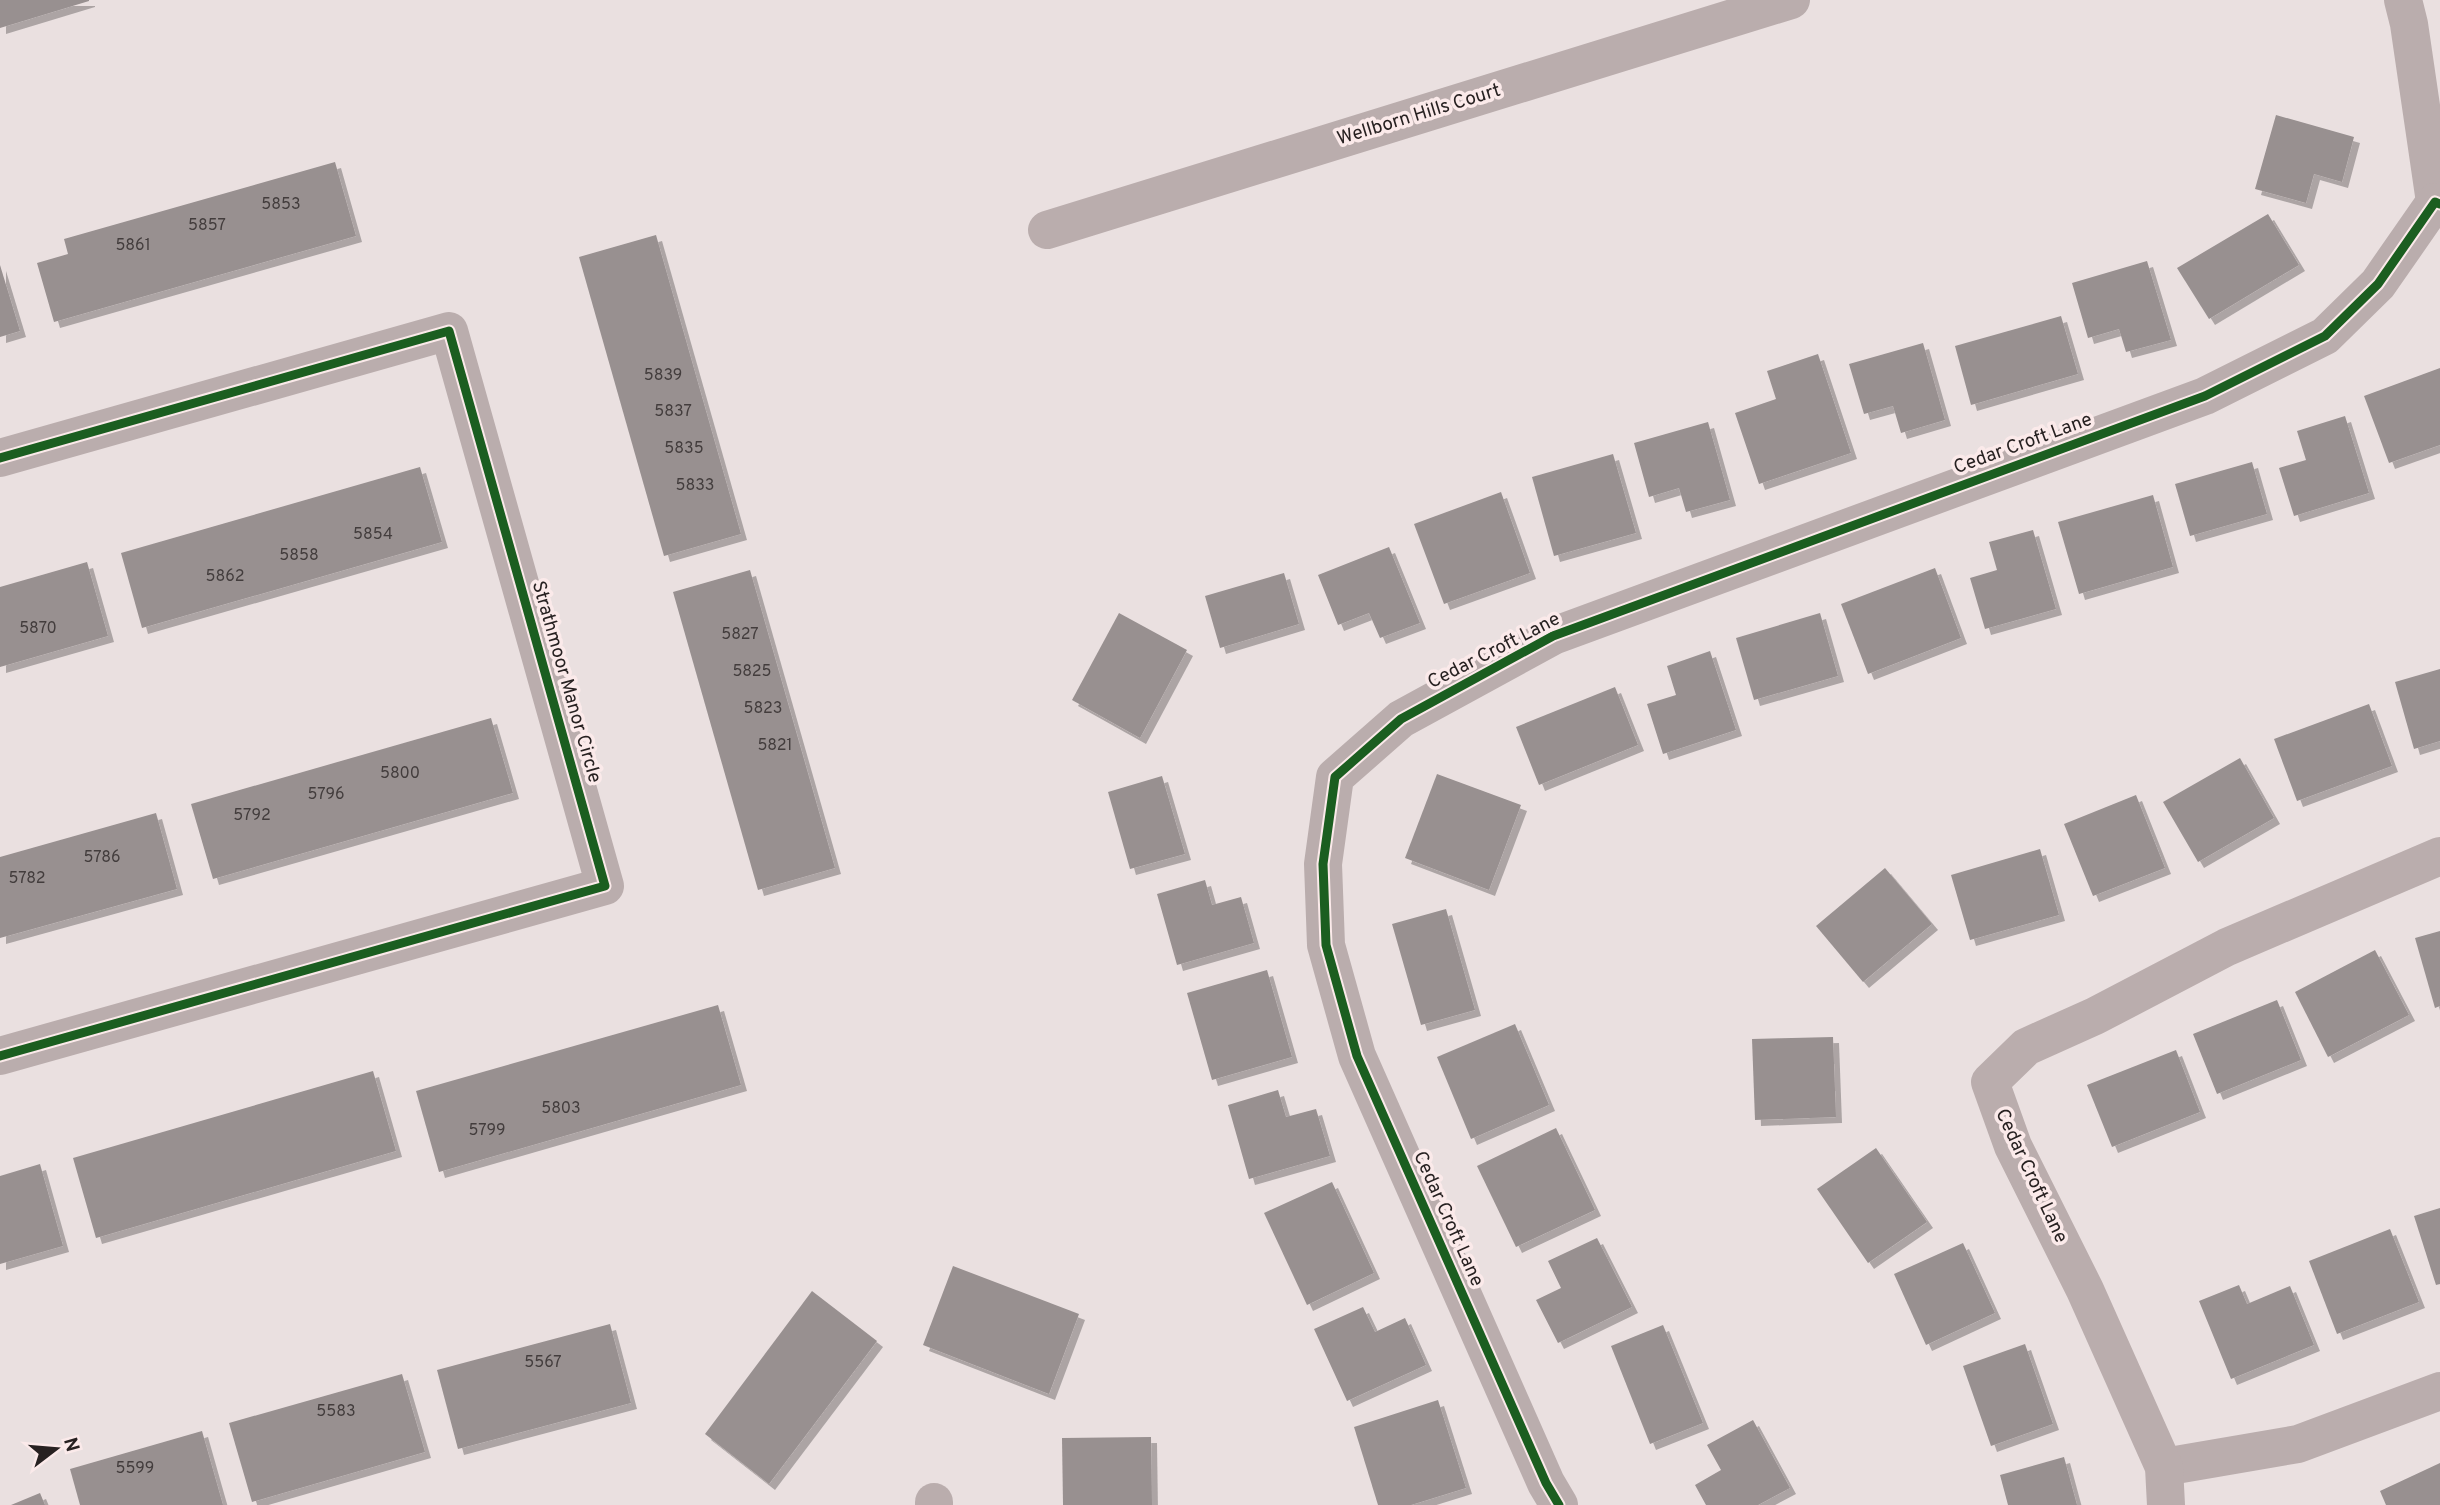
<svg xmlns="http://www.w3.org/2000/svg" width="2440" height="1505" font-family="Overpass,sans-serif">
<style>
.building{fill:#989090;filter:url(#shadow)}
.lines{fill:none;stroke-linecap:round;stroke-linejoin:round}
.minor{stroke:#baadad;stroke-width:38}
.cycleway-casing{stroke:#fbeaea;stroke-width:13}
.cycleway{stroke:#1b5e20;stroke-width:9}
.labels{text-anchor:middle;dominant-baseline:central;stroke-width:7;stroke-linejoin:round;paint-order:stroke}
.number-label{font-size:16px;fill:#433d3d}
.street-label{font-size:19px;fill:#272121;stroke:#fbeaea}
</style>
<defs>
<filter id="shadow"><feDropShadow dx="6" dy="6" stdDeviation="0" flood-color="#0004"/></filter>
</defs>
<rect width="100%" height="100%" fill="#eae0e0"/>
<!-- building -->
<g class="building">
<path d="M0,0H89V1L0,28Z"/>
<path d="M2276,115L2354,137L2342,182L2314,174L2306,203L2255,189Z"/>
<path d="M335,162L356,236L54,322L37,263L68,254L64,239Z"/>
<path d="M2268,214L2299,265L2209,319L2177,268Z"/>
<path d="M656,235L741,534L664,556L579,257Z"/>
<path d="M2147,261L2171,340L2126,352L2119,329L2088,338L2072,283Z"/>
<path d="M0,265L20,331L0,337Z"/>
<path d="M2061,316L2078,374L1971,405L1955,346Z"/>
<path d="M1923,343L1945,420L1901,433L1893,406L1864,414L1849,364Z"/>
<path d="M1818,354L1851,453L1759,484L1735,413L1776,399L1767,371Z"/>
<path d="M2440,368V445L2389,463L2364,396Z"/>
<path d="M2345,416L2369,493L2294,516L2279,468L2306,460L2297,431Z"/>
<path d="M1708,422L1730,500L1686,512L1679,488L1649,497L1634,443Z"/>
<path d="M1613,454L1636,533L1554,556L1532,477Z"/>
<path d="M2252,462L2267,514L2190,536L2175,484Z"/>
<path d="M420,467L442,542L142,628L121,553Z"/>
<path d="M1501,492L1530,573L1444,604L1414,524Z"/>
<path d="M2153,495L2173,567L2079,594L2058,522Z"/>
<path d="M2033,530L2056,609L1985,629L1970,578L1997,570L1989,542Z"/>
<path d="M1389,547L1420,623L1380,638L1369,613L1338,625L1318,575Z"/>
<path d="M87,562L108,636L0,667V587Z"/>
<path d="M1935,568L1961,638L1868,674L1841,604Z"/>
<path d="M750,570L835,868L758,890L673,592Z"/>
<path d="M1284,573L1299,624L1220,648L1205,596Z"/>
<path d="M1119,613L1187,650L1140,738L1072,700Z"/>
<path d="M1820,613L1838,676L1754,700L1736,638Z"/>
<path d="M1710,651L1736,730L1663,754L1647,704L1676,695L1667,666Z"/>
<path d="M2440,669V741L2414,749L2395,682Z"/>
<path d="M1615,687L1638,745L1539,785L1516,727Z"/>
<path d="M2369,704L2392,766L2297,801L2274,739Z"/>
<path d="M491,718L513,793L213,879L191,804Z"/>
<path d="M2240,758L2274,818L2198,862L2163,802Z"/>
<path d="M1437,774L1521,805L1489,890L1405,858Z"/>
<path d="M1162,776L1185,854L1130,869L1108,792Z"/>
<path d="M2136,795L2165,868L2093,896L2064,824Z"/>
<path d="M156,813L177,889L0,938V857Z"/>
<path d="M2040,849L2059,915L1970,940L1951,875Z"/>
<path d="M1885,868L1932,924L1863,982L1816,926Z"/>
<path d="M1205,880L1212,905L1241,897L1254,943L1177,965L1157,894Z"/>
<path d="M1446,909L1475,1010L1421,1025L1392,924Z"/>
<path d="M2440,931V1006L2435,1008L2415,938Z"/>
<path d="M2375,950L2409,1015L2328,1057L2295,992Z"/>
<path d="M1267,970L1292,1057L1212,1080L1187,993Z"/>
<path d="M2277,1000L2301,1060L2217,1094L2193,1034Z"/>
<path d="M718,1005L741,1085L439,1172L416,1091Z"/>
<path d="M1515,1024L1549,1105L1471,1139L1437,1057Z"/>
<path d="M1833,1037L1836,1117L1755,1120L1752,1039Z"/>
<path d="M2176,1050L2200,1112L2112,1147L2087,1085Z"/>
<path d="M373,1071L396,1151L96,1238L73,1158Z"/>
<path d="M1278,1090L1286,1117L1316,1109L1330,1156L1249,1179L1228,1105Z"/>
<path d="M1556,1128L1595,1210L1516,1247L1477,1166Z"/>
<path d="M1876,1148L1927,1222L1868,1263L1817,1189Z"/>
<path d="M40,1164L63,1246L0,1264V1176Z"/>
<path d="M1332,1182L1374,1273L1307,1305L1264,1213Z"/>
<path d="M2440,1208V1284L2436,1285L2414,1216Z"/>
<path d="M2390,1229L2419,1302L2337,1334L2309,1261Z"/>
<path d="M1597,1238L1632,1307L1558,1343L1536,1300L1561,1288L1548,1261Z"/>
<path d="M1963,1243L1995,1313L1926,1345L1894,1274Z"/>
<path d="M953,1266L1079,1314L1049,1394L923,1345Z"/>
<path d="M2239,1285L2247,1304L2290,1286L2314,1345L2231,1379L2199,1301Z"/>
<path d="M812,1291L877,1341L769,1484L705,1434Z"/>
<path d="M1363,1307L1375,1332L1405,1318L1426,1365L1347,1401L1314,1329Z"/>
<path d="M610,1324L631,1403L458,1449L437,1370Z"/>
<path d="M1663,1325L1703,1423L1650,1444L1611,1346Z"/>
<path d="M2025,1344L2053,1424L1991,1446L1963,1366Z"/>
<path d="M402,1374L425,1452L252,1502L229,1423Z"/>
<path d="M1438,1400L1466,1488L1411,1505H1378L1354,1427Z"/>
<path d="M1753,1420L1790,1488L1758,1505H1706L1695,1485L1721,1470L1707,1445Z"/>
<path d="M202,1431L223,1505H80L70,1469Z"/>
<path d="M1151,1437L1152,1505H1063L1062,1438Z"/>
<path d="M2064,1457L2077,1505H2008L2000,1475Z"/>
<path d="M2440,1463V1505H2386L2380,1491Z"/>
<path d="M40,1493L45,1505H11Z"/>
</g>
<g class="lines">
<!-- minor -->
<g class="minor">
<path d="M2403,0L2409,24L2435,202"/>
<path d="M1047,230L1791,0"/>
<path d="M0,458L449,331L605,886L0,1056"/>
<path d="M2164,1467L2298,1444L2440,1391"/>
<path d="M934,1502V1505"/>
<path d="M1559,1505L1546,1483L1357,1056L1326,945L1323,864L1335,777L1401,719L1553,636L2205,396L2325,336L2378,284L2435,202"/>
<path d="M2166,1505L2164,1467L2085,1290L2013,1146L1990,1082L2026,1047L2095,1016L2227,947L2440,856"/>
</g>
<!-- cycleway casing -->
<g class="cycleway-casing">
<g id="cycleway">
<path d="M0,458L449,331L605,886L0,1056"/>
<path d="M1559,1505L1546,1483L1357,1056L1326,945L1323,864L1335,777L1401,719L1553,636L2205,396L2325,336L2378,284L2435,202L2440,204"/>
</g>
</g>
<!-- cycleway -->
<use href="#cycleway" class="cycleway"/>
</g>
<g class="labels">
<!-- number labels -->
<g class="number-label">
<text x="281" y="205">5853</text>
<text x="207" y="226">5857</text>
<text x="133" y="246">5861</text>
<text x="663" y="376">5839</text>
<text x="673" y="412">5837</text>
<text x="684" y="449">5835</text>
<text x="695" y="486">5833</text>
<text x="373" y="535">5854</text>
<text x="299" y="556">5858</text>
<text x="225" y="577">5862</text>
<text x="38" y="629">5870</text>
<text x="740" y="635">5827</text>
<text x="752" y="672">5825</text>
<text x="763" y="709">5823</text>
<text x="775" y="746">5821</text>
<text x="400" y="774">5800</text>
<text x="326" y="795">5796</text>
<text x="252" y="816">5792</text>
<text x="102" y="858">5786</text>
<text x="27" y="879">5782</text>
<text x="561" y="1109">5803</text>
<text x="487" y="1131">5799</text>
<text x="543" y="1363">5567</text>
<text x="336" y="1412">5583</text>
<text x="135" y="1469">5599</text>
</g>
<!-- street labels -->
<g class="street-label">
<text transform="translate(1419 115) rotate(-17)">Wellborn Hills Court</text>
<text transform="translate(2023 444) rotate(-20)">Cedar Croft Lane</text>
<text transform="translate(1494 651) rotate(-27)">Cedar Croft Lane</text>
<text transform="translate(566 682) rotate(74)">Strathmoor Manor Circle</text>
<text transform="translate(2031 1176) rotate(65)">Cedar Croft Lane</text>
<text transform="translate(1448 1219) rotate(66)">Cedar Croft Lane</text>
</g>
</g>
<!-- north arrow -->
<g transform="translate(56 1449) rotate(74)" stroke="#fbeaea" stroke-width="5" paint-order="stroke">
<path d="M0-5L12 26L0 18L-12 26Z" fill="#272121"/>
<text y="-10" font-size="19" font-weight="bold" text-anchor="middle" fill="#272121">N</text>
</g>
</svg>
